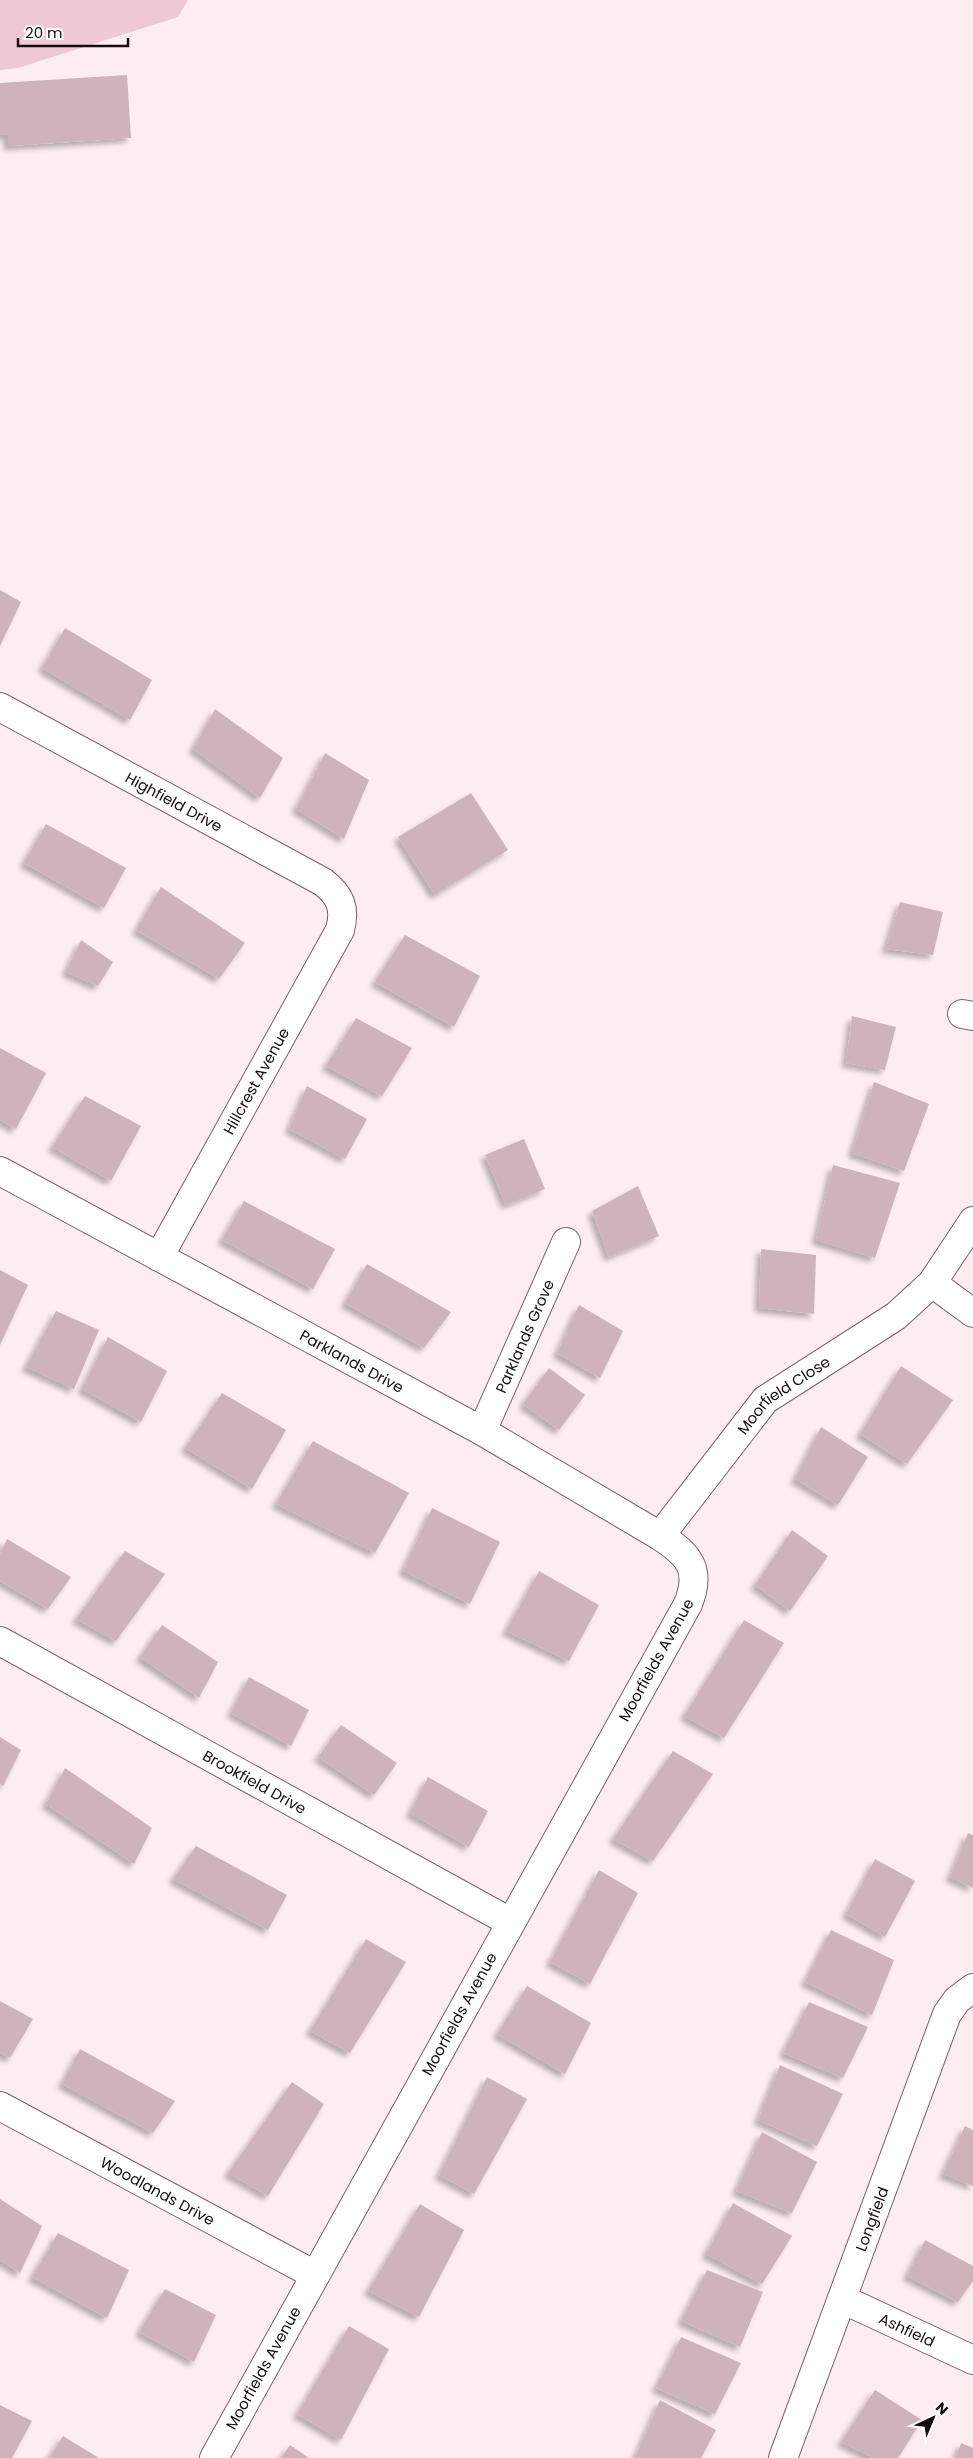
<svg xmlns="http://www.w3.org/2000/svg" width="973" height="2458" font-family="Poppins,sans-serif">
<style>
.green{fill:#eec9d3}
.building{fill:#ceb3ba;filter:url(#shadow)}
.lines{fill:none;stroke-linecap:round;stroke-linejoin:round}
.minor-casing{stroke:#7a6168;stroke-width:30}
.minor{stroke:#fff;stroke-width:28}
.labels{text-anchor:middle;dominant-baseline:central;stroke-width:5;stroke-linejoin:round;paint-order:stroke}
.street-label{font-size:15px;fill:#150c0e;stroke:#fff}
</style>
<defs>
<filter id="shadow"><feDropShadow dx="-4.5" dy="4.5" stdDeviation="2.5" flood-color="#0004"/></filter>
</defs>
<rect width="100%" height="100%" fill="#fdecf0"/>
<!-- green -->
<path class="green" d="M0,0H188L178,17L18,68L0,70Z"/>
<!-- building -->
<g class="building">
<path d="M127,75L131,138L8,146V135H0V83Z"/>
<path d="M0,590L21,602L0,646Z"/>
<path d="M65,628L152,680L130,720L42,668Z"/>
<path d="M215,709L283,758L260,798L193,749Z"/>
<path d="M325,753L369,780L344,839L296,809Z"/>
<path d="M471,793L508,850L435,895L398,837Z"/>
<path d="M46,824L126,868L104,908L24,863Z"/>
<path d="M161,887L245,943L219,979L136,930Z"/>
<path d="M900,902L943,912L933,955L886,949Z"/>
<path d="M405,935L480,976L454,1027L375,982Z"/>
<path d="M81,940L113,962L98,986L66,972Z"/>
<path d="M852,1016L896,1027L885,1070L846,1063Z"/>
<path d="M356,1018L412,1048L382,1096L326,1066Z"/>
<path d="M0,1048L46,1073L16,1129L0,1120Z"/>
<path d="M874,1082L929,1104L904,1171L852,1153Z"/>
<path d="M307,1086L367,1119L345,1159L289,1129Z"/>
<path d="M85,1096L141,1126L111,1181L52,1147Z"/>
<path d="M524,1139L545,1189L506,1205L485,1155Z"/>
<path d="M833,1165L900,1183L875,1258L816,1240Z"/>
<path d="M638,1186L659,1236L609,1257L592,1211Z"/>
<path d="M244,1201L335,1249L313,1289L222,1240Z"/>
<path d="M761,1249L816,1255L814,1314L759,1308Z"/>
<path d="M367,1264L451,1312L424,1348L345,1303Z"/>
<path d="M0,1270L28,1285L0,1345Z"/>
<path d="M579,1305L623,1331L600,1378L557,1353Z"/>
<path d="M56,1311L99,1330L74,1389L26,1367Z"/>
<path d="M108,1337L167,1371L141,1422L82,1389Z"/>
<path d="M901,1366L953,1400L907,1464L860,1434Z"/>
<path d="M549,1368L585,1395L559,1430L523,1404Z"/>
<path d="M222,1393L286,1430L252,1489L185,1448Z"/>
<path d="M821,1427L868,1457L838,1505L795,1479Z"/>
<path d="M313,1441L409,1493L375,1553L276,1504Z"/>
<path d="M432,1508L500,1542L470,1604L403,1571Z"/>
<path d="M792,1530L828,1556L790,1611L755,1585Z"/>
<path d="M7,1539L71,1577L48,1609L0,1581V1554Z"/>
<path d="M125,1551L165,1574L116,1641L76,1619Z"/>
<path d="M539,1571L599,1605L569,1661L506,1631Z"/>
<path d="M744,1620L784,1643L724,1738L684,1716Z"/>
<path d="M162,1625L218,1662L199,1698L140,1657Z"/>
<path d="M249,1677L309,1710L291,1746L231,1713Z"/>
<path d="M341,1725L397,1763L374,1795L318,1757Z"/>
<path d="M0,1737L21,1750L3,1786L0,1784Z"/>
<path d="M673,1751L713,1774L653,1861L613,1839Z"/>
<path d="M65,1768L152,1828L134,1864L46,1804Z"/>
<path d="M428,1777L488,1811L469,1847L410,1813Z"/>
<path d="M968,1833L973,1835V1888L950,1877Z"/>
<path d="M196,1846L287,1895L268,1930L173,1879Z"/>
<path d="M875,1859L915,1881L885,1937L846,1914Z"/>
<path d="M599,1870L638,1893L590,1984L550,1962Z"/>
<path d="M831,1930L894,1960L872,2015L805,1982Z"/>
<path d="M366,1939L406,1962L350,2053L310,2031Z"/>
<path d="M527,1986L591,2023L565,2074L497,2034Z"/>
<path d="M0,2001L33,2019L10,2058L0,2053Z"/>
<path d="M809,2002L868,2027L843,2078L783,2053Z"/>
<path d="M80,2049L175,2101L153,2133L62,2084Z"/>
<path d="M780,2065L843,2094L817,2146L758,2120Z"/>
<path d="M487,2077L527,2099L474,2194L439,2175Z"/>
<path d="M292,2082L324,2104L268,2196L228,2173Z"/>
<path d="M965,2126L973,2130V2186L943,2174Z"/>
<path d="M762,2132L817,2162L792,2213L736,2191Z"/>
<path d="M0,2199L42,2226L20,2273L0,2260Z"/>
<path d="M733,2203L792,2236L762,2284L706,2254Z"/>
<path d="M420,2204L464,2230L419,2317L368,2291Z"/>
<path d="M58,2233L129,2270L107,2318L32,2277Z"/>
<path d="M925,2240L973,2266V2281L958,2302L907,2276Z"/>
<path d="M707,2270L763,2292L740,2347L681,2321Z"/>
<path d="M165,2289L216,2315L194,2362L139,2332Z"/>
<path d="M349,2326L389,2349L341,2440L297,2414Z"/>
<path d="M681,2337L741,2363L715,2414L656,2388Z"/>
<path d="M875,2390L922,2420L898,2458H873L841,2442Z"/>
<path d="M660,2400L716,2430L701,2458H635Z"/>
<path d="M0,2405L32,2421L12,2458H0Z"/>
<path d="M63,2436L99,2458H49Z"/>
<path d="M961,2443L973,2448V2458H956Z"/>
<path d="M290,2445L309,2458H281Z"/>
</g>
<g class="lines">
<!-- minor casing -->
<g class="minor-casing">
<g id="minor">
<path id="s1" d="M0,707L323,882C340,895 346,908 340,930L159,1257"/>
<path d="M962,1014L973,1016"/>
<path id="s2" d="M0,1171L482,1431L660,1536C689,1555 702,1569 688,1604L214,2458"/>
<path d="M932,1283L973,1313"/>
<path id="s3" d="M482,1431L566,1242"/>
<path id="s4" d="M660,1536L765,1400L896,1316L932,1283L973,1221"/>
<path id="s5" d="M0,1641L510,1922"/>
<path id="s6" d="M0,2106L315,2275"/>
<path id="s7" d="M842,2299L973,2360"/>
<path id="s8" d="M783,2458L947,2014L957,2000L973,1988"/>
</g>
</g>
<!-- minor -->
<use href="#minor" class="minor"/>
</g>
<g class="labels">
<!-- street labels -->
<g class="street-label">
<text stroke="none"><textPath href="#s1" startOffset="198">Highfield Drive</textPath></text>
<text transform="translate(256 1081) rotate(-61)">Hillcrest Avenue</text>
<text stroke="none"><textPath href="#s3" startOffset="104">Parklands Grove</textPath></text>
<text stroke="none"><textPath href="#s2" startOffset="400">Parklands Drive</textPath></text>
<text stroke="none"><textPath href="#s4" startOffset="189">Moorfield Close</textPath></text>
<text transform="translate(656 1660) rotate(-61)">Moorfields Avenue</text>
<text stroke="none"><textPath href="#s5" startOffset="291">Brookfield Drive</textPath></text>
<text transform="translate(459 2014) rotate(-61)">Moorfields Avenue</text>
<text stroke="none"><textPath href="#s6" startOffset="179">Woodlands Drive</textPath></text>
<text stroke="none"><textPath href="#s8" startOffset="255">Longfield</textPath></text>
<text stroke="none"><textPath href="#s7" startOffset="72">Ashfield</textPath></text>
<text transform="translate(263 2368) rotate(-61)">Moorfields Avenue</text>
</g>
</g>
<!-- north arrow -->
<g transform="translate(933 2418) rotate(44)" stroke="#ffffff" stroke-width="4" paint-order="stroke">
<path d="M0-4L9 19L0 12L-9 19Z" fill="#150c0e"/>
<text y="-8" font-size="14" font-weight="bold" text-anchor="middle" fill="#150c0e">N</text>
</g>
<!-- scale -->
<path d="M18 38v8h110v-8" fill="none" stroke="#150c0e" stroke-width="2.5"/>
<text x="25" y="38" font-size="15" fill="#150c0e" stroke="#ffffff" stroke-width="4" paint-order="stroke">20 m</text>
</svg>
